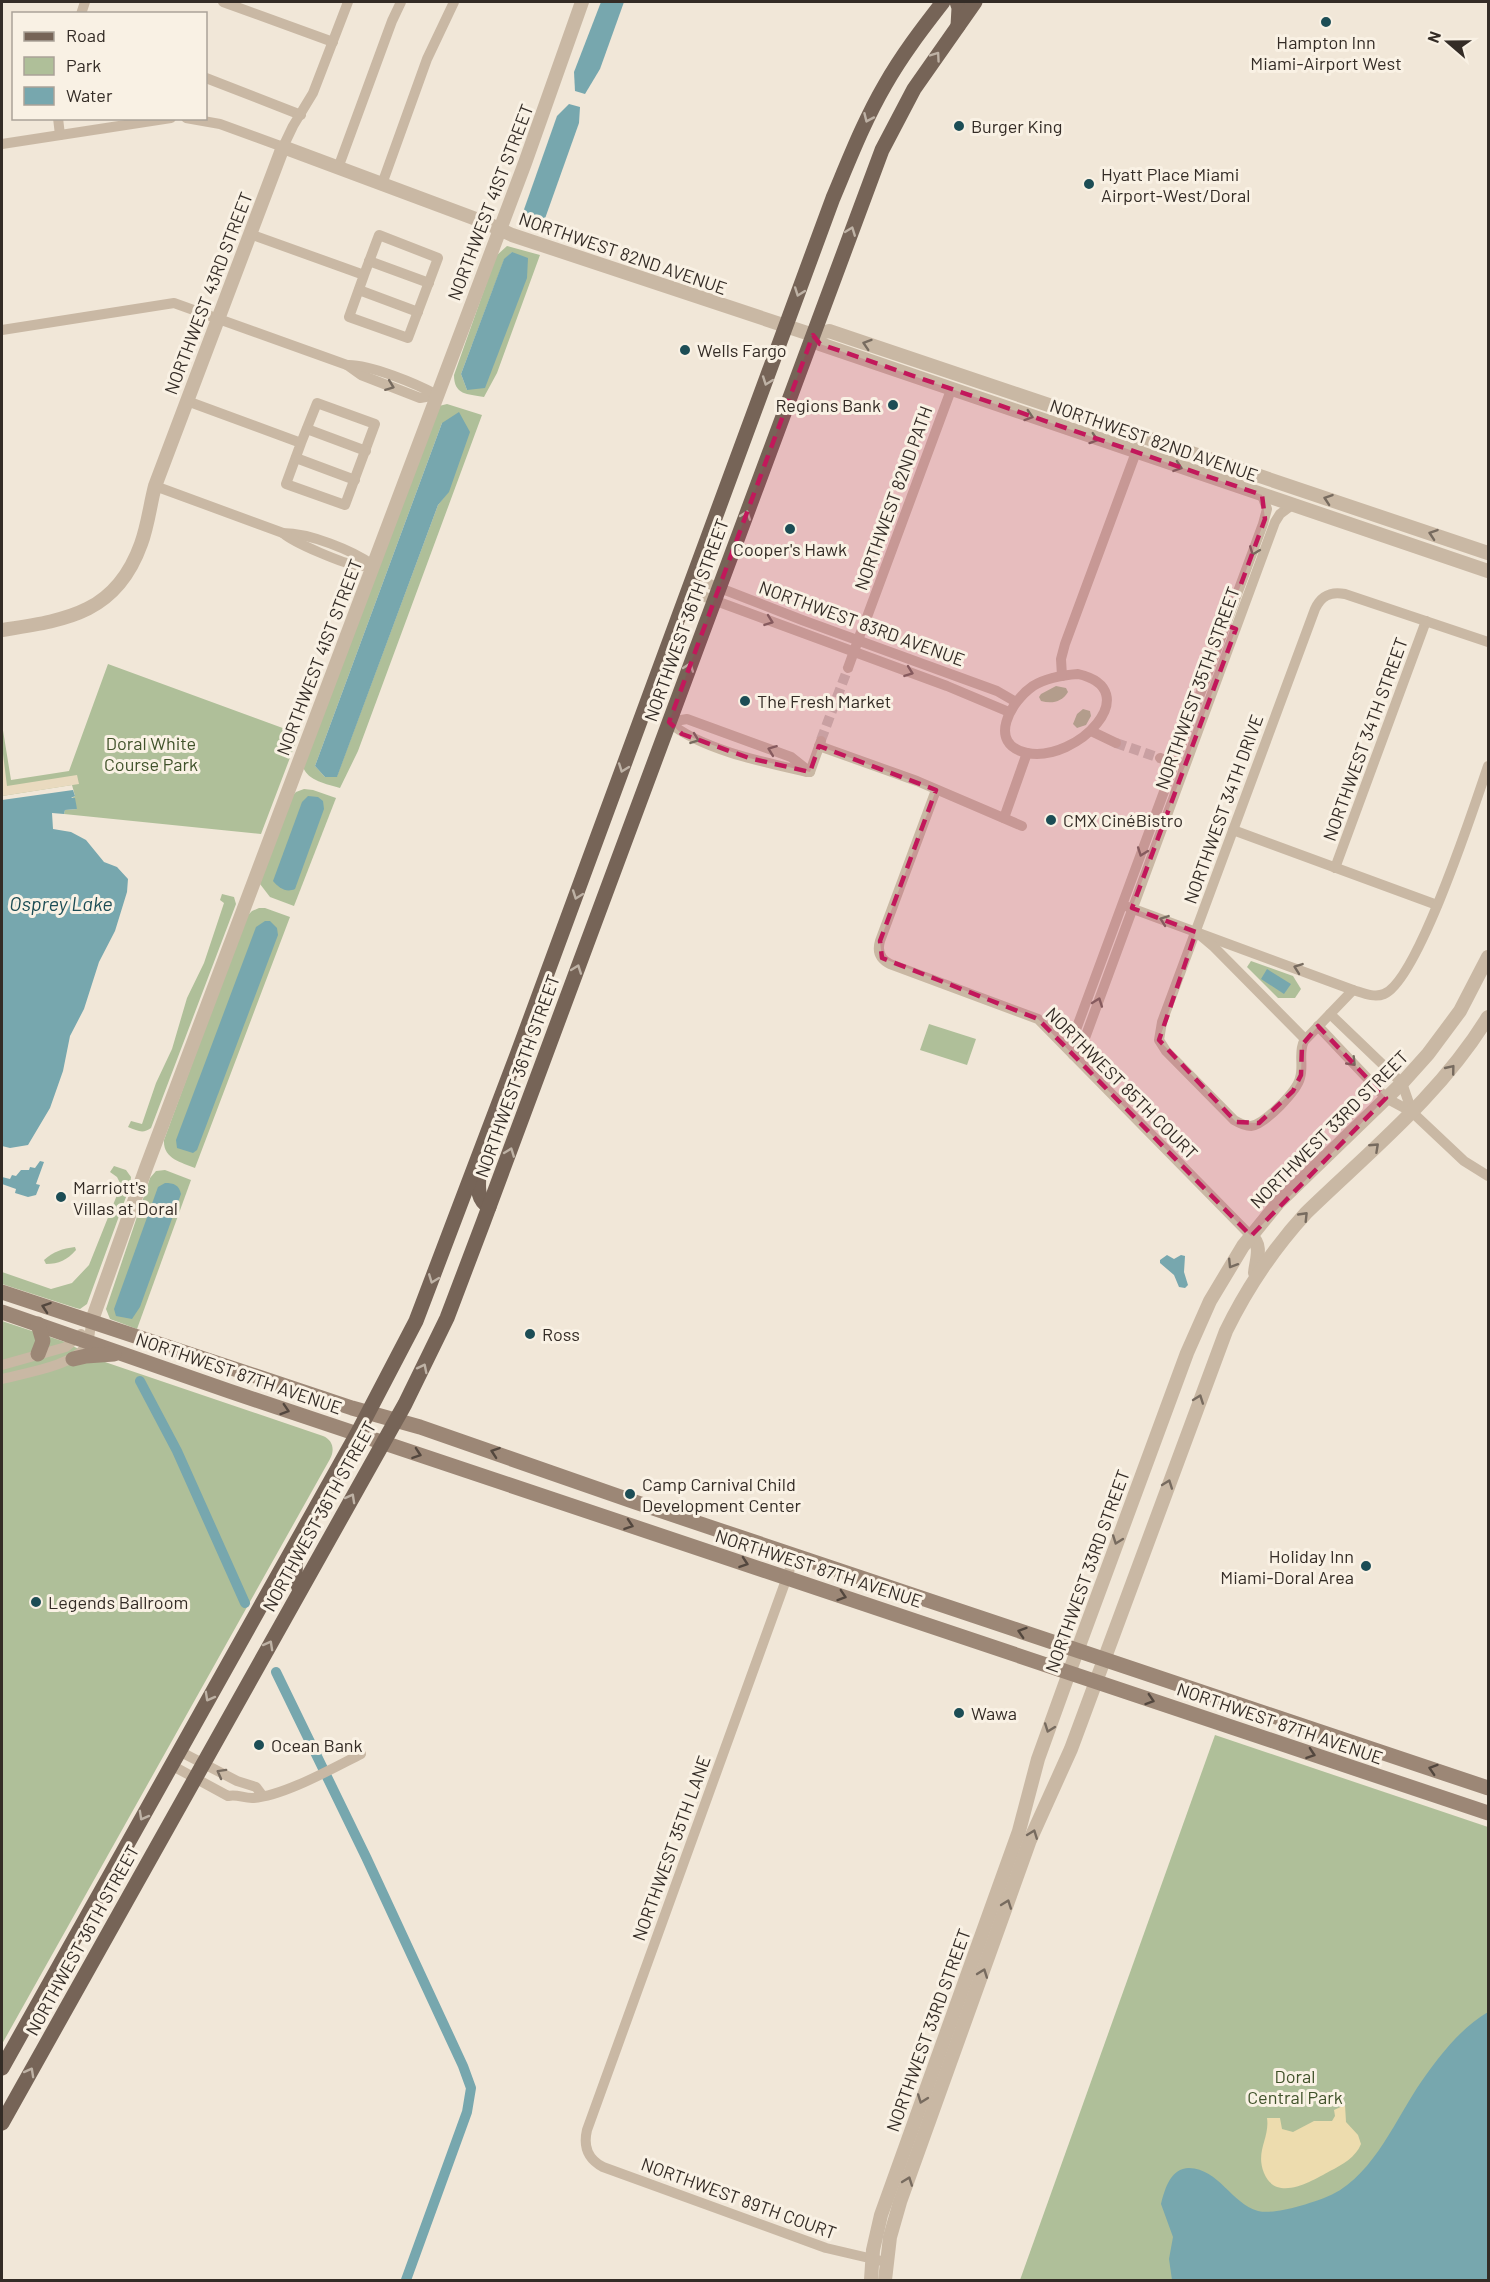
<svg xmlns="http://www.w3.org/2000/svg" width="1490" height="2282" font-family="Barlow,sans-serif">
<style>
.green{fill:#afbf99;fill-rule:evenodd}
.sand{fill:#eddcae}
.plaza{fill:#e9dabf}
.water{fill:#77a7ae}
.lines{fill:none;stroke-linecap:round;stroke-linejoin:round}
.canal{stroke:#77a7ae;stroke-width:10}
.minor-tunnel{stroke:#cbc2b4;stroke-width:10;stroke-dasharray:10 5;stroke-linecap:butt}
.minor{stroke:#c9b8a4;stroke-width:10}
.tertiary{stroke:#c9b8a4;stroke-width:14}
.secondary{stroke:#9c8776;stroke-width:15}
.primary{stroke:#766457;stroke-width:15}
.oneway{stroke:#beb2a5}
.oneway2{stroke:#776b5f}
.oneway3{stroke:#53473e}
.marked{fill:#c2185b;fill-opacity:0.2;stroke:#c2185b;stroke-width:4.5;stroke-dasharray:12 8;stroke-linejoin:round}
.poi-dot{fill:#1c4d55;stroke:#f9f1e4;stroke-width:2}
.labels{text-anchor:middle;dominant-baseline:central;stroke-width:6;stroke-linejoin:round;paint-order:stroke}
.poi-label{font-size:18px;fill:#342c26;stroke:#f9f1e4;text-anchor:start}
.street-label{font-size:18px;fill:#342c26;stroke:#f9f1e4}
.park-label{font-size:18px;fill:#40522a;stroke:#f9f1e4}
.water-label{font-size:20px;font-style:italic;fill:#1c4d55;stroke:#f9f1e4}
</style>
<rect width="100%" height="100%" fill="#f1e7d8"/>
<!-- green -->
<g class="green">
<path d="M507,246L540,255L497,373L484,397C467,394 454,395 454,375L496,256ZM512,252L467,390L461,374L504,260Z"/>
<path d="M447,404L482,415L358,751L340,788C327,784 308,781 303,767L439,406ZM442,423L449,491L438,505L337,776L325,777L315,766Z"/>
<path d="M108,664L299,734L261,834L64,814L65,810L77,809L71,799L75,796L72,785L2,796V724L11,780L69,771Z"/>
<path d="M1056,686L1066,688L1068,692C1062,702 1052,704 1041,701L1039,697L1041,694Z"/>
<path d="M1083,709L1090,711L1091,716L1086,725L1077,728L1073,724L1077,714Z"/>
<path d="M304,789L313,790L336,798L294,906L270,897L260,884L289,799L296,792Z"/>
<path d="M222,894L234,897L236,904L151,1128C143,1134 138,1131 128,1127L131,1121L142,1124L156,1083L172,1049L187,998L204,963L224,903L220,900Z"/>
<path d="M259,908H265L290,917L195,1168C181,1162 163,1159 164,1140L246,917L252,911Z"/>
<path d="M1251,961L1293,976L1301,989L1295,998H1278L1247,967Z"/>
<path d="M929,1024L976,1039L967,1065L920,1050Z"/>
<path d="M114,1166L126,1170L131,1177L130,1186L87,1304L80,1309L76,1308L2,1284V1272L51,1289L72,1283L89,1265L121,1185L117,1177L110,1172Z"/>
<path d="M165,1170L191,1180L137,1329L110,1319L106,1309L150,1178L156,1171Z"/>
<path d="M75,1247L76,1250C67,1260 59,1264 46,1264L44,1260C54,1251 62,1249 75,1247Z"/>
<path d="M2,1321L65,1342L102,1361L323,1436C333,1440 335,1450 330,1459L2,2044Z"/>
<path d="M1215,1735L1488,1827V2280H1020Z"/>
</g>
<!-- sand -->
<path class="sand" d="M1345,2105L1346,2122L1358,2135L1361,2144C1356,2157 1342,2165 1330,2171C1312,2181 1276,2203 1264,2173C1255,2151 1270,2138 1267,2118H1280L1282,2129L1293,2132L1314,2121H1332L1335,2116L1334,2110Z"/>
<!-- plaza -->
<path class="plaza" d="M2,746L7,786L77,775L79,784L2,796Z"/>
<!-- water -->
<g class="water">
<path d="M601,2H624L600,69L585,94L575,91L574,72Z"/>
<path d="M569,104L580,107L579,123L542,227L537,230L521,223V218L557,116Z"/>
<path d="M512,252L528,258L527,278L485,388L467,390L461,374L504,259Z"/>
<path d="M459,412L470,432L449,492L438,505L337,777H325L315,766L442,423Z"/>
<path d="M73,790L75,796L71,798H75L77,809L65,810L64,814L52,813L53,829L71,832L86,840L104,862L117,867L128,879L127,892L115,931L99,962L84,1009L70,1036L63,1071L50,1108L28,1145L10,1148L2,1146V800Z"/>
<path d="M308,796L318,797L323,801L324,809L295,889C286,893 279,888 273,881L302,802Z"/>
<path d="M265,921H270L277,928L278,935L197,1150L193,1153L177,1148L176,1140L256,927Z"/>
<path d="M1267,969L1291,984L1284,994L1261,979Z"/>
<path d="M40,1161L44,1162L36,1184L40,1185L36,1195L28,1197L15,1193L16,1189L2,1184V1177L10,1179L12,1175L16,1176L21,1170H29L30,1167L35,1168Z"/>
<path d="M165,1183C174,1183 179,1185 181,1194L140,1307L132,1319L116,1316L114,1309L158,1187Z"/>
<path d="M1167,1255L1174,1259L1181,1255L1185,1256L1184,1272L1188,1285L1185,1288L1179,1287L1174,1275L1160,1263V1260Z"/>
<path d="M1488,2012V2280H1172L1169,2259L1173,2237L1161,2204C1165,2188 1171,2168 1189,2168C1219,2169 1231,2203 1258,2211C1275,2215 1308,2204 1324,2198C1369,2182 1393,2125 1417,2088C1436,2060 1459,2029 1488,2012Z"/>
</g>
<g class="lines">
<!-- canal -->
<g class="canal">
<path d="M140,1381L177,1451L245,1603"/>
<path d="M276,1672L366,1857L463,2066L471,2088L467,2112L406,2280"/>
</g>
<!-- minor-tunnel -->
<g class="minor-tunnel">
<path d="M821,740L848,668"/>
<path d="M1116,743L1160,758"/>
</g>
<!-- minor -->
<g class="minor">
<path d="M223,2L333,42"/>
<path d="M81,14L85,2"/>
<path d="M206,78L301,115"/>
<path d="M58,118L60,135"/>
<path d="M186,118L220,124L283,147L293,126L313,93L348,2"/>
<path d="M2,144L171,118"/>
<path d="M338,168L392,21L401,2"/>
<path d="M382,184L427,59L454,2"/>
<path d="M250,234L364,275L379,235L438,258L408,338L349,317L364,275"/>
<path d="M369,261L429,283"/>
<path d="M359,290L418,312"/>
<path d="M2,330L174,303L347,365L361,375L420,398L437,395"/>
<path d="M347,365C369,364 417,384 437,395"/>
<path d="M187,401L301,443L317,403L375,424L345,505L286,484L301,443"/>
<path d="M307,429L366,451"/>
<path d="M296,458L355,480"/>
<path d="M155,486L283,533C309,533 352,550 373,565"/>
<path d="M283,533C294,543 344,564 359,566C363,566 369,565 373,565"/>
<path d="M694,578L802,620L997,691L1016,702"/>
<path d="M689,591L947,686L1009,712"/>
<path d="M867,617L951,390"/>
<path d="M848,668L861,632"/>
<path d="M1078,674C1147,690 1077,763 1027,753C986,744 1011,701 1033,686C1046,678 1063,675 1078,674Z"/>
<path d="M1062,676L1061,659L1065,644L1142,436"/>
<path d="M669,722L687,719L791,757L810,772"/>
<path d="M669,722C699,749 767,763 807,772"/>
<path d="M1091,731L1116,743"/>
<path d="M819,746L917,781L1022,826"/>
<path d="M1160,758L1179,765"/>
<path d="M810,772L821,741"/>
<path d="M936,790L880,941C877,951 880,959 890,964L1038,1019L1251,1236"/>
<path d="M1004,818L1027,753"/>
<path d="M1233,830L1437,905"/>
<path d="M1335,868L1426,621"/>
<path d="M1128,907L1353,990C1363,993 1374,998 1384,994C1418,980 1474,807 1488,766"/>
<path d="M1201,936L1214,947L1305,1039"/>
<path d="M1353,990L1304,1041C1298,1053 1304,1065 1300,1078C1297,1091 1265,1124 1251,1126C1245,1126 1239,1123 1234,1120L1166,1051L1159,1040L1162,1022L1315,609C1321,596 1330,591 1345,594L1488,642"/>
<path d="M1330,1014L1402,1083L1412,1112"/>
<path d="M1318,1026L1386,1098L1412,1112L1464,1161L1488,1176"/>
<path d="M1066,1047L1074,1035L1263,524L1267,509L1262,495"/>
<path d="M1073,1055L1085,1038L1275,522L1280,514L1292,505"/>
<path d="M2,1365L66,1347L81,1334"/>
<path d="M2,1379C24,1373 73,1366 86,1346C90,1340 90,1330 91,1323"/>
<path d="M795,1555L587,2130C583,2147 588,2159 603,2167L826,2248L886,2262"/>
<path d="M179,1751L237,1781L256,1787L262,1795"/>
<path d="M171,1765L228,1796C237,1794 243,1798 252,1798C282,1797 333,1768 361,1754"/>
</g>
<!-- tertiary -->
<g class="tertiary">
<path d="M813,335L820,344L1488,571"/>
<path d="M2,630C66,620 116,614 141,544C148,525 150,505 155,486L283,147L484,222L512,235L813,335L829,331L1488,553"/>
<path d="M1251,1236C1263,1246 1256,1260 1255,1273"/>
<path d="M91,1323L146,1168L525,163L582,2"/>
<path d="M871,2280L873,2250L881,2215L1019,1831L1038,1759L1069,1673L1187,1353L1210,1301L1243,1246L1278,1203L1402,1083L1428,1054L1460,1011L1488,957"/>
<path d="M885,2280L890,2237L900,2202L1030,1840L1071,1749L1226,1331C1247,1288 1273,1249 1306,1213C1370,1151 1441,1094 1488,1017"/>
</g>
<!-- secondary -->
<g class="secondary">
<path d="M2,1292L352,1408L420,1427L635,1502L1488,1788"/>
<path d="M2,1312L229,1391L1488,1813"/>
<path d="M38,1354L43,1341L38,1324"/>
<path d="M73,1359L86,1356L114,1354"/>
</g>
<!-- primary -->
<g class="primary">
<path d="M957,2L959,8L958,26"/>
<path d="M479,1170C479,1185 475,1198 489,1207"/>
<path d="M296,1546L295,1577L300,1590"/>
<path d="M2,2068L357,1434L416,1321L517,1055L833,198C849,160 864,121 885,85C902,55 922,29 943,2"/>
<path d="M2,2123L405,1404L447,1318L483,1223L882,150L914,89L975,2"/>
</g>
</g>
<!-- one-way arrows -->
<defs><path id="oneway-chevron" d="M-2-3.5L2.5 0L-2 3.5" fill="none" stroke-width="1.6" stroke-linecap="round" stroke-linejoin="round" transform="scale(1.5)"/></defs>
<g class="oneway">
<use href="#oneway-chevron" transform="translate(936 56) rotate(-55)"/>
<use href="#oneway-chevron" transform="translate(868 118) rotate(114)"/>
<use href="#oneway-chevron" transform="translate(851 231) rotate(-69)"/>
<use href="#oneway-chevron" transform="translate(799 292) rotate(110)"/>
<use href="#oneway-chevron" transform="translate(767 381) rotate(110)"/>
<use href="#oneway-chevron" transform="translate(746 515) rotate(-70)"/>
<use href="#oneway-chevron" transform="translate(689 667) rotate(-70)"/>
<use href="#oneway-chevron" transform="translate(623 768) rotate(110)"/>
<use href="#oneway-chevron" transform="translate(577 895) rotate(110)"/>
<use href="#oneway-chevron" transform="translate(577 969) rotate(-70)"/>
<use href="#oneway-chevron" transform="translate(510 1152) rotate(-69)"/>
<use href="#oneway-chevron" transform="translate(433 1279) rotate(111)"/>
<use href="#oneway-chevron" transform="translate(423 1368) rotate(-63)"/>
<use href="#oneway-chevron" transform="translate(351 1498) rotate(-61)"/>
<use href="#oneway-chevron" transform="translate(269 1645) rotate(-61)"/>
<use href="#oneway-chevron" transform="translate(209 1697) rotate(119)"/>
<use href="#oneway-chevron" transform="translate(143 1816) rotate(119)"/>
<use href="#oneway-chevron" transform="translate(30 2072) rotate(-61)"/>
</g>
<g class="oneway2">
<use href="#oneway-chevron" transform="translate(867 344) rotate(-162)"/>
<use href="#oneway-chevron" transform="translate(390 386) rotate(21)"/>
<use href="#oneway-chevron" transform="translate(1029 416) rotate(18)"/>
<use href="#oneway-chevron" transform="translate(1094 439) rotate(18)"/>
<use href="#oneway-chevron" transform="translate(1178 467) rotate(19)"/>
<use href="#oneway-chevron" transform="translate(1328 499) rotate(-161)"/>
<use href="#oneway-chevron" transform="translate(1433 534) rotate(-161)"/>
<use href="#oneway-chevron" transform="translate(1254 551) rotate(111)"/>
<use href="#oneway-chevron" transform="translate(769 621) rotate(20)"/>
<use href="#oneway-chevron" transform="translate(909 672) rotate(20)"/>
<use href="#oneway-chevron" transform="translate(695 739) rotate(20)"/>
<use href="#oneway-chevron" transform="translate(772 750) rotate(-159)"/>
<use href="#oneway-chevron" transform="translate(1142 852) rotate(110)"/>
<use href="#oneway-chevron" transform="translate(1164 920) rotate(-160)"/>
<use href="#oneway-chevron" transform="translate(1298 968) rotate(-160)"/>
<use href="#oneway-chevron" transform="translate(1098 1002) rotate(-70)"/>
<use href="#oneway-chevron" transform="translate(1352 1062) rotate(46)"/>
<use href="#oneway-chevron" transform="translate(1451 1069) rotate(-51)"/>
<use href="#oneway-chevron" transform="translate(1375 1147) rotate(-43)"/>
<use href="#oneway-chevron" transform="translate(1304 1216) rotate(-46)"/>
<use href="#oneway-chevron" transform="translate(1232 1264) rotate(122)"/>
<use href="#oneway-chevron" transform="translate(1199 1399) rotate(-70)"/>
<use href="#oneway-chevron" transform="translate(1168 1484) rotate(-70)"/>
<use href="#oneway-chevron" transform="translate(1117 1540) rotate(110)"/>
<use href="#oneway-chevron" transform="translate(1049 1728) rotate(110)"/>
<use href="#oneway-chevron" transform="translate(221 1773) rotate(-151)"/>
<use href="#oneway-chevron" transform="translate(1033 1834) rotate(-69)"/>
<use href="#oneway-chevron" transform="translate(1007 1904) rotate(-70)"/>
<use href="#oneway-chevron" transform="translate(983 1973) rotate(-70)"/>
<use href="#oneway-chevron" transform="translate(922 2099) rotate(110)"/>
<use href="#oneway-chevron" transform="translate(908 2181) rotate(-70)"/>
</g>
<g class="oneway3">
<use href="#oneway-chevron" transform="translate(46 1307) rotate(-161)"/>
<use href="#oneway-chevron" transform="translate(285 1410) rotate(18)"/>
<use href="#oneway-chevron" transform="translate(495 1452) rotate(-161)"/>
<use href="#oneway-chevron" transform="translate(417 1454) rotate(19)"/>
<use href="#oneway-chevron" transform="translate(629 1525) rotate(19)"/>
<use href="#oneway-chevron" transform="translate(744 1563) rotate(19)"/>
<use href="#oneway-chevron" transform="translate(842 1596) rotate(18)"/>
<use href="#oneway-chevron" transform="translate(1022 1632) rotate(-162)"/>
<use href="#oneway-chevron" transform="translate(1150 1700) rotate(18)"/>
<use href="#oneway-chevron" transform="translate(1311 1754) rotate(19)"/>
<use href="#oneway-chevron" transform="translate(1433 1769) rotate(-162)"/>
</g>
<!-- marked area -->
<path class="marked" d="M813,335L820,344L1262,495L1265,519L1226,625L1236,629L1132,908L1196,932L1159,1040L1236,1122L1259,1123L1293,1091L1301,1075L1302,1045L1318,1026L1386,1098L1251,1236L1038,1019L882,958L880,941L936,790L819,746L810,772L749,758L682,734L669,722Z"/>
<!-- markers -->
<g class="poi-dot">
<circle cx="1326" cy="22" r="6"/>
<circle cx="959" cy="126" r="6"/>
<circle cx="1089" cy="184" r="6"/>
<circle cx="685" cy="350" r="6"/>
<circle cx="893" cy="405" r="6"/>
<circle cx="790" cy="529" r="6"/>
<circle cx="745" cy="701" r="6"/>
<circle cx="1051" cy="820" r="6"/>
<circle cx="61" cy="1197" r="6"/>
<circle cx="530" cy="1334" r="6"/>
<circle cx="630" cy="1494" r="6"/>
<circle cx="1366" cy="1566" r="6"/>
<circle cx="36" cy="1602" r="6"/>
<circle cx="959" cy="1713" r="6"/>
<circle cx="259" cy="1745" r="6"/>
</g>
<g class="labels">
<!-- poi labels -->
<g class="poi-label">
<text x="1326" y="42" text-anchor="middle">Hampton Inn<tspan x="1326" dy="21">Miami-Airport West</tspan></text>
<text x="971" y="126">Burger King</text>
<text x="1101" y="174">Hyatt Place Miami<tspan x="1101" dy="21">Airport-West/Doral</tspan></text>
<text x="697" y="350">Wells Fargo</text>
<text x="881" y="405" text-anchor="end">Regions Bank</text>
<text x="790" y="549" text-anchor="middle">Cooper's Hawk</text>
<text x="757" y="701">The Fresh Market</text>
<text x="1063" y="820">CMX CinéBistro</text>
<text x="73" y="1187">Marriott's<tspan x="73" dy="21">Villas at Doral</tspan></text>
<text x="542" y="1334">Ross</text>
<text x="642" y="1484">Camp Carnival Child<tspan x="642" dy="21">Development Center</tspan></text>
<text x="1354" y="1556" text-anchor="end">Holiday Inn<tspan x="1354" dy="21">Miami-Doral Area</tspan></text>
<text x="48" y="1602">Legends Ballroom</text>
<text x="971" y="1713">Wawa</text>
<text x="271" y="1745">Ocean Bank</text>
</g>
<!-- street labels -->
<g class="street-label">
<text transform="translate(490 202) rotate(-69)">NORTHWEST 41ST STREET</text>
<text transform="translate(623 253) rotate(19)">NORTHWEST 82ND AVENUE</text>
<text transform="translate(208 293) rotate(-69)">NORTHWEST 43RD STREET</text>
<text transform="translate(1154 440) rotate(19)">NORTHWEST 82ND AVENUE</text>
<text transform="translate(893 498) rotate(-70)">NORTHWEST 82ND PATH</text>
<text transform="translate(686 620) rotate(-70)">NORTHWEST 36TH STREET</text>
<text transform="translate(862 623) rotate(20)">NORTHWEST 83RD AVENUE</text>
<text transform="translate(319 657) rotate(-69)">NORTHWEST 41ST STREET</text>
<text transform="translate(1197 688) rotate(-70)">NORTHWEST 35TH STREET</text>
<text transform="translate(1365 739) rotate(-70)">NORTHWEST 34TH STREET</text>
<text transform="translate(1223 809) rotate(-70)">NORTHWEST 34TH DRIVE</text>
<text transform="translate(517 1076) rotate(-70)">NORTHWEST 36TH STREET</text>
<text transform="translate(1122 1083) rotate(45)">NORTHWEST 85TH COURT</text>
<text transform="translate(1329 1129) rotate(-45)">NORTHWEST 33RD STREET</text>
<text transform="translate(239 1373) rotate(19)">NORTHWEST 87TH AVENUE</text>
<text transform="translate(319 1516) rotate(-61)">NORTHWEST 36TH STREET</text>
<text transform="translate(819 1568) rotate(18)">NORTHWEST 87TH AVENUE</text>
<text transform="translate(1087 1571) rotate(-70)">NORTHWEST 33RD STREET</text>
<text transform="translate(1280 1723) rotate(19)">NORTHWEST 87TH AVENUE</text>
<text transform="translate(671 1848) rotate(-70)">NORTHWEST 35TH LANE</text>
<text transform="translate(82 1940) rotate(-61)">NORTHWEST 36TH STREET</text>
<text transform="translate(928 2030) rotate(-70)">NORTHWEST 33RD STREET</text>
<text transform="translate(739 2198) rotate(20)">NORTHWEST 89TH COURT</text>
</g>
<!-- park labels -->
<g class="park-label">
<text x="151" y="743">Doral White<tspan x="151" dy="21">Course Park</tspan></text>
<text x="1295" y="2076">Doral<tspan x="1295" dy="21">Central Park</tspan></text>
</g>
<!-- water labels -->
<g class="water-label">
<text x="61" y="903">Osprey Lake</text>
</g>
</g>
<!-- border -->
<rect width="1490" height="2282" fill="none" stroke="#342c26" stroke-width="6"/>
<!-- legend -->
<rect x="12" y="12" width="195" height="108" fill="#f9f1e4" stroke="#aaa298" stroke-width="1.5"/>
<rect x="24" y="32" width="30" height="9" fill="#766457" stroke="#aaa298" stroke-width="1.5"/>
<text x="66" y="42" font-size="18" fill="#342c26">Road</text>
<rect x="24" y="57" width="30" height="18" fill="#afbf99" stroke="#aaa298" stroke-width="1.5"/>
<text x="66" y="72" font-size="18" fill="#342c26">Park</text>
<rect x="24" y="87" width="30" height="18" fill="#77a7ae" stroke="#aaa298" stroke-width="1.5"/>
<text x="66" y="102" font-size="18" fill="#342c26">Water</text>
<!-- north arrow -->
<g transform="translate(1448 42) rotate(290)" stroke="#f9f1e4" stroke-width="4.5" paint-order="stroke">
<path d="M0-4.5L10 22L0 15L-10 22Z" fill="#342c26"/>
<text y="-9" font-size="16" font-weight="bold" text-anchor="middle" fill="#342c26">N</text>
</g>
</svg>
